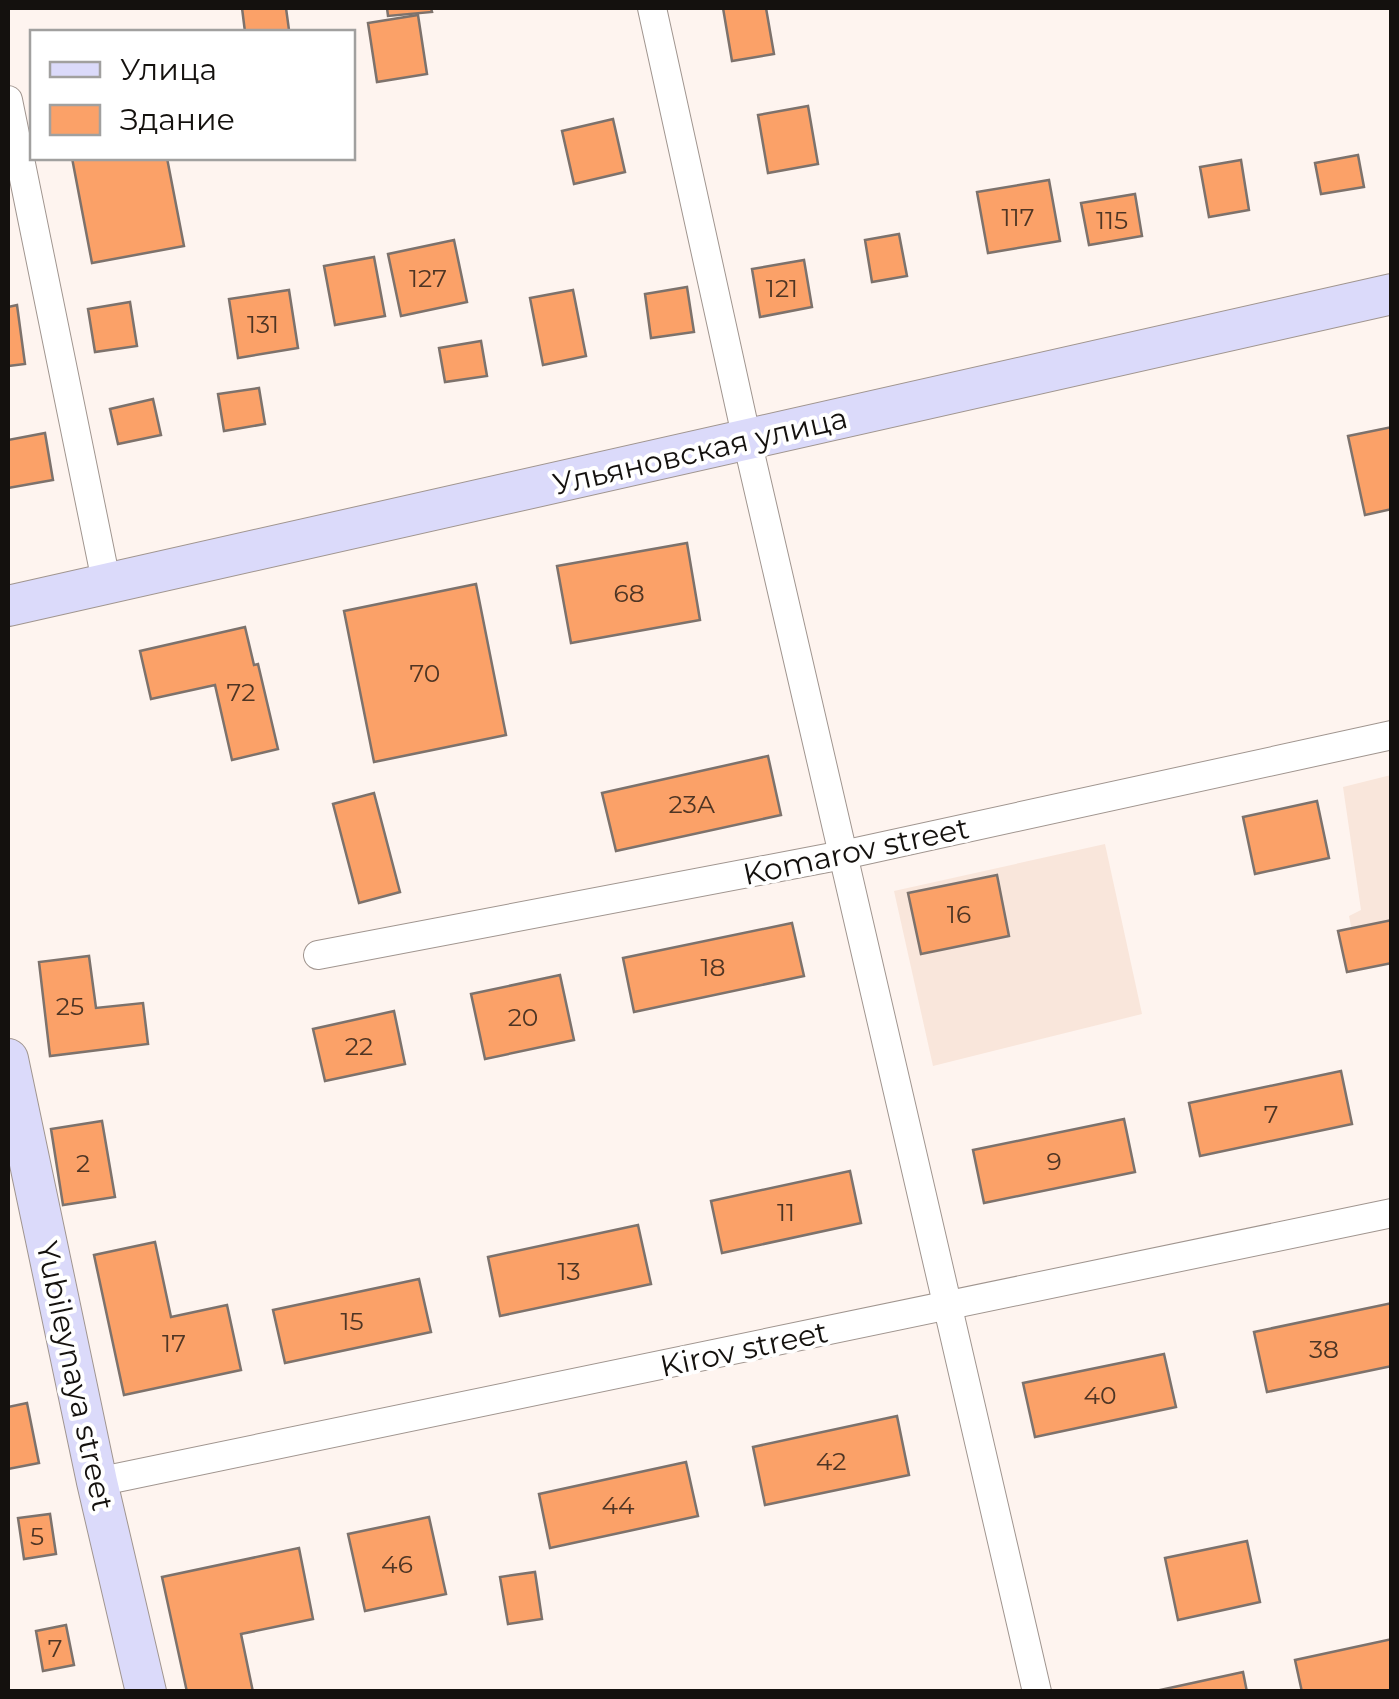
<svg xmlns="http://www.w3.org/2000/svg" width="1399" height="1699" font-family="Montserrat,sans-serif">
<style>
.built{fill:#f9e6db}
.building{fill:#fba168;stroke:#7d726c;stroke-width:2.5}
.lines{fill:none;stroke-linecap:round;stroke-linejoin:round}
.street-casing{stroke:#a0958f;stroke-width:30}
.secondary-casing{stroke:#a0958f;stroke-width:42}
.street{stroke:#fff;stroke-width:28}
.secondary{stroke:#dbdafa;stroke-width:40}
.labels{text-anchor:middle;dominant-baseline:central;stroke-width:8;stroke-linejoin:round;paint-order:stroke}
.number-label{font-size:25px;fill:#4e3524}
.street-label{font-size:30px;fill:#14110e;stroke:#fff}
</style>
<rect width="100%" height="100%" fill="#fef4ef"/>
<!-- built -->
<g class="built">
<path d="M1391,775V964L1360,970L1349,916L1361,910L1343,787Z"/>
<path d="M1105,844L1142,1014L933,1066L894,891Z"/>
</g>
<!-- building -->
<g class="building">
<path d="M242,8H286L289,30L245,32Z"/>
<path d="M387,8H431L432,12L388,16Z"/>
<path d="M723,8H766L774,54L732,61Z"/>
<path d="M418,15L427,74L377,82L368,23Z"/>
<path d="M808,106L818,164L768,173L758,115Z"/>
<path d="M613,119L625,172L574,184L562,131Z"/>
<path d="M1358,155L1364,187L1321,194L1315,163Z"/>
<path d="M72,158H167L184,246L92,263Z"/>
<path d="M1241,160L1249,210L1209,217L1200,167Z"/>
<path d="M1049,180L1060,241L988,253L977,192Z"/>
<path d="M1135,194L1142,236L1089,245L1081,203Z"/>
<path d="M899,234L907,276L872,282L865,240Z"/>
<path d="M454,240L467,302L401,316L388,254Z"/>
<path d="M374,257L385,316L335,325L324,266Z"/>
<path d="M804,260L812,307L760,317L752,269Z"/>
<path d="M687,287L694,332L651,338L645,294Z"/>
<path d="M289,290L298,348L238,358L229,299Z"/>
<path d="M573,290L586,356L543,365L530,298Z"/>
<path d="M130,302L137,346L95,352L88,309Z"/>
<path d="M17,305L25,364L8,366V307Z"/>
<path d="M481,341L487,376L445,382L439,348Z"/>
<path d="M259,388L265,424L224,431L218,394Z"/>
<path d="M153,399L161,435L118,444L110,409Z"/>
<path d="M1392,427V509L1365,515L1348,436Z"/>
<path d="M45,433L53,480L8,488V440Z"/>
<path d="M687,543L700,620L571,643L557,566Z"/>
<path d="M476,584L506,735L374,762L344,611Z"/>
<path d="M245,627L254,665L258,664L278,749L232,760L215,685L151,699L140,651Z"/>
<path d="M768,756L781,815L616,851L602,793Z"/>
<path d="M374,793L400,892L359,903L333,804Z"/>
<path d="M1317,801L1329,858L1255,874L1243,817Z"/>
<path d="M997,875L1009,936L921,954L908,893Z"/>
<path d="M1392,920V963L1347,972L1338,931Z"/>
<path d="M792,923L804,976L634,1012L623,958Z"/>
<path d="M89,956L96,1008L143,1003L148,1044L50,1056L39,962Z"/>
<path d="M560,975L574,1040L485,1059L471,994Z"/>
<path d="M394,1011L405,1064L325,1081L313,1029Z"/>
<path d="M1341,1071L1352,1124L1200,1156L1189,1103Z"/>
<path d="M1124,1119L1135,1172L984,1203L973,1150Z"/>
<path d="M102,1121L115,1197L63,1205L51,1129Z"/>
<path d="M850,1171L861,1223L722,1253L711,1201Z"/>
<path d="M638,1225L651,1284L500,1316L488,1257Z"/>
<path d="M155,1242L171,1317L227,1305L241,1370L124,1395L94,1255Z"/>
<path d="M419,1279L431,1332L285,1363L273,1310Z"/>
<path d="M1392,1303V1366L1267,1392L1254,1332Z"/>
<path d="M1164,1354L1176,1407L1035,1437L1023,1383Z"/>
<path d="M27,1403L39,1463L8,1469V1407Z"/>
<path d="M897,1416L909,1475L765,1505L753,1447Z"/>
<path d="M686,1462L698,1516L550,1548L539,1494Z"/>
<path d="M50,1514L56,1554L24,1559L18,1518Z"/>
<path d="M429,1517L446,1594L365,1611L348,1534Z"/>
<path d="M1247,1541L1260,1602L1178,1620L1165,1558Z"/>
<path d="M299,1548L313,1619L241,1634L253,1692H187L162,1577Z"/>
<path d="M535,1572L542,1619L508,1624L500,1577Z"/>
<path d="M66,1625L74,1665L43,1671L36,1631Z"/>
<path d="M1392,1639V1692H1302L1295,1660Z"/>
<path d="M1243,1672L1247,1692H1151Z"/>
</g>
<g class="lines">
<!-- street casing -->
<g class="street-casing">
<g id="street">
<path d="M652,8L747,440L1037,1692"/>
<path d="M8,100L107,586"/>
<path d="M318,955L843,855L1392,735"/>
<path d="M97,1482L1392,1213"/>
</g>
</g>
<!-- secondary casing -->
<g class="secondary-casing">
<g id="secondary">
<path d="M8,606L1392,294"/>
<path d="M8,1059L97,1482L146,1692"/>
</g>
</g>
<!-- street -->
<use href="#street" class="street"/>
<!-- secondary -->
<use href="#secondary" class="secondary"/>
</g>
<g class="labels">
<!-- number labels -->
<g class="number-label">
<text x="1018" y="217">117</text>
<text x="1112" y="220">115</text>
<text x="428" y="278">127</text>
<text x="782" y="288">121</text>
<text x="263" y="324">131</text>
<text x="629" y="593">68</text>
<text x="425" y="673">70</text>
<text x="241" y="692">72</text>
<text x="692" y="804">23А</text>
<text x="959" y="914">16</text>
<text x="713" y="967">18</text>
<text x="70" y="1006">25</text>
<text x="523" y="1017">20</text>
<text x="359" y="1046">22</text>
<text x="1271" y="1114">7</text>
<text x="1054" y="1161">9</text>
<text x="83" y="1163">2</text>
<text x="786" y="1212">11</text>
<text x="569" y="1271">13</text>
<text x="352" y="1321">15</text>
<text x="174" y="1343">17</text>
<text x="1324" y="1349">38</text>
<text x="1100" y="1395">40</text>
<text x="831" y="1461">42</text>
<text x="618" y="1505">44</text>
<text x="37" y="1536">5</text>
<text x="397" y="1564">46</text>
<text x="55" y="1648">7</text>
</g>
<!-- street labels -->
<g class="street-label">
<text transform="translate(700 451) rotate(-13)">Ульяновская улица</text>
<text transform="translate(856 851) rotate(-12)">Komarov street</text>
<text transform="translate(744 1349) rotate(-12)">Kirov street</text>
<text transform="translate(75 1376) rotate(78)">Yubileynaya street</text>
</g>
</g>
<!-- border -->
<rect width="1399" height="1699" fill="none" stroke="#14110e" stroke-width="20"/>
<!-- legend -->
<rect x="30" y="30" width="325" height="130" fill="#ffffff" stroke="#a1a09f" stroke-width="2.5"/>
<rect x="50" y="62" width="50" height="15" fill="#dbdafa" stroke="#a1a09f" stroke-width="2.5"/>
<text x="120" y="80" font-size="30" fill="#14110e">Улица</text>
<rect x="50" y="105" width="50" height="30" fill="#fba168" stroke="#a1a09f" stroke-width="2.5"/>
<text x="120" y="130" font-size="30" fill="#14110e">Здание</text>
</svg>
